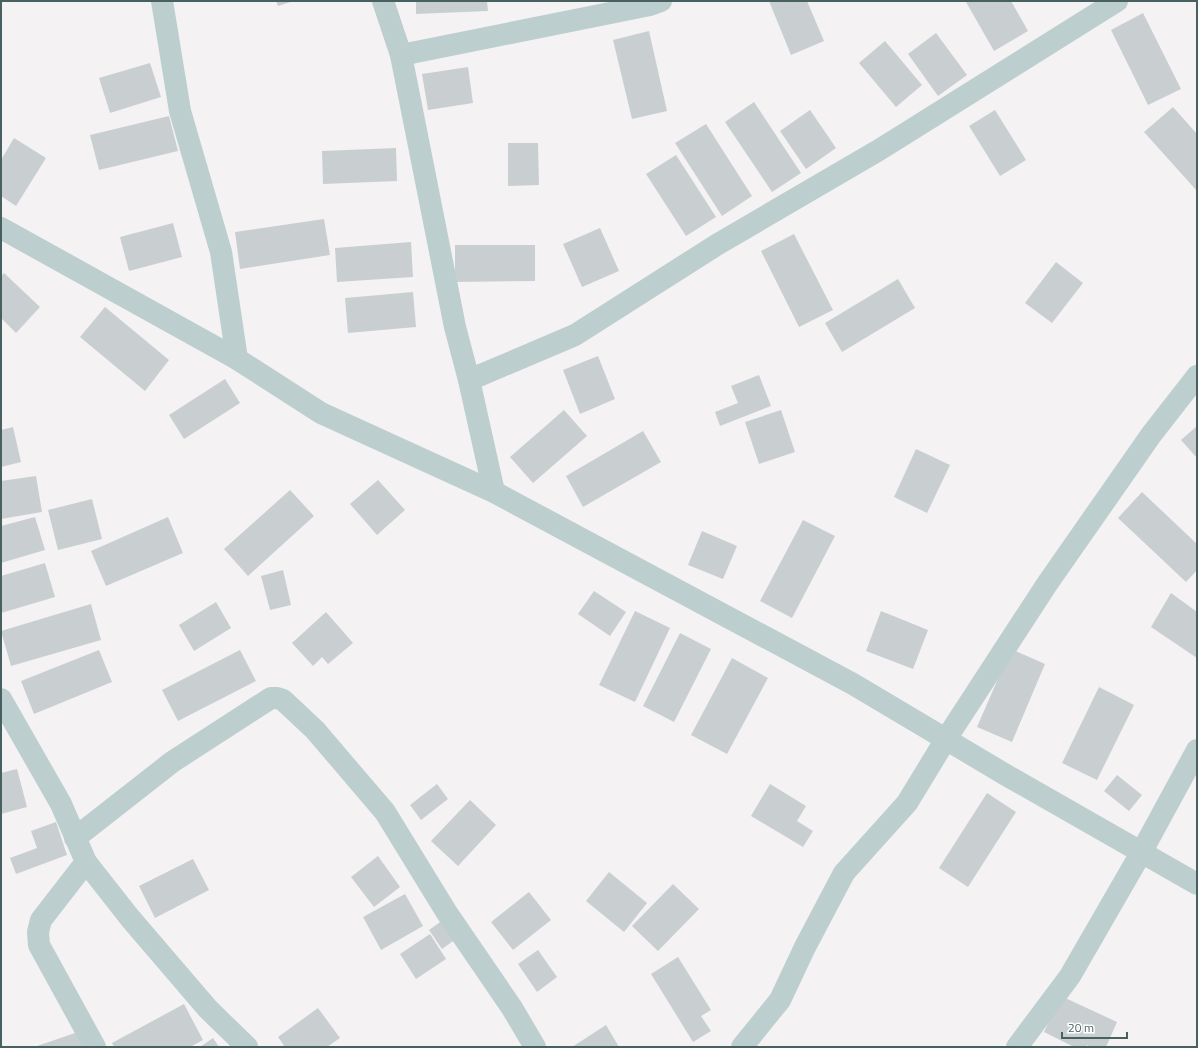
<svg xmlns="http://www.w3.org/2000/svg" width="1198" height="1048" font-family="'Titillium Web',sans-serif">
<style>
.building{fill:#c9cfd1}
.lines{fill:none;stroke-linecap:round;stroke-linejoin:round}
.street{stroke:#bdcece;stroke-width:22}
</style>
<rect width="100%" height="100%" fill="#f4f2f3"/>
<!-- building -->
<g class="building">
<path d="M276,1H294L278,6Z"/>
<path d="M416,1H487L488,11L416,14Z"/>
<path d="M769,1H807L824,41L791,55Z"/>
<path d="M967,1H1011L1028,31L994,51L966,2Z"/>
<path d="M1143,13L1181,89L1148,105L1111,30Z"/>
<path d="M649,31L667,111L632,119L613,40Z"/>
<path d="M936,33L967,75L938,96L908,54Z"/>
<path d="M885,41L922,85L896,107L859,63Z"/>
<path d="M150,63L161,97L110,113L99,78Z"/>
<path d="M468,67L473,103L428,110L422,74Z"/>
<path d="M754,102L801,173L772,192L725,122Z"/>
<path d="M1173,107L1197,134V191L1144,132Z"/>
<path d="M810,110L836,148L806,169L780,131Z"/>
<path d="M995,110L1026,160L1000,176L969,126Z"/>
<path d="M169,116L178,151L99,170L90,135Z"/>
<path d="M706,124L752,196L722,216L675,143Z"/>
<path d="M14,138L46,158L16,206L1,196V160Z"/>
<path d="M508,143H538L539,185L508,186Z"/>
<path d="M396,148L397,181L323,184L322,151Z"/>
<path d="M676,155L716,217L686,236L646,174Z"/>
<path d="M324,219L330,255L240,269L235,232Z"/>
<path d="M173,223L182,257L129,271L120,237Z"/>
<path d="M600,228L619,271L582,287L563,244Z"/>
<path d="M794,234L833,310L799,327L761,251Z"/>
<path d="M411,242L413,277L337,282L335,248Z"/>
<path d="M455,245H535V281L455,282Z"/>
<path d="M1056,262L1083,283L1052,323L1025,303Z"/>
<path d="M4,273L40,307L16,333L1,318V276Z"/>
<path d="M898,279L915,308L842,352L825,323Z"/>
<path d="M413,292L416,327L348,333L345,298Z"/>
<path d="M105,307L169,360L145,391L80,337Z"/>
<path d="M598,356L615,399L580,414L563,370Z"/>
<path d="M759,375L771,406L720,426L715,412L738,403L731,386Z"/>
<path d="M225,379L240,403L184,439L169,415Z"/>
<path d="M564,410L587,436L533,483L510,457Z"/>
<path d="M781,410L795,452L759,464L745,422Z"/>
<path d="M1197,426V458L1181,440Z"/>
<path d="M13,427L21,462L1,467V430Z"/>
<path d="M643,431L661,462L583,507L566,476Z"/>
<path d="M916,449L950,465L927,513L894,497Z"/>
<path d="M36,476L42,512L1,519V481Z"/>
<path d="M378,480L405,510L377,535L350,504Z"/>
<path d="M290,490L314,516L248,576L224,549Z"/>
<path d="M1142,492L1197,544V570L1186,582L1118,518Z"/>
<path d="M92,499L102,539L58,550L48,510Z"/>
<path d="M35,517L45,550L1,563V526Z"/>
<path d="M168,517L183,553L106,586L91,551Z"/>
<path d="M803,520L835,536L792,618L760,601Z"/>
<path d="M702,531L737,546L723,579L688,565Z"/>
<path d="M45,563L55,597L1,613V576Z"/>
<path d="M283,570L291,605L270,610L261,576Z"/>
<path d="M594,591L626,612L610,636L578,614Z"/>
<path d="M1171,593L1197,612V658L1151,627Z"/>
<path d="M216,602L231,628L194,651L179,625Z"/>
<path d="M91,604L101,640L11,666L1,631Z"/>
<path d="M635,611L670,628L635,702L599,685Z"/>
<path d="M881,611L928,630L913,669L866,651Z"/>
<path d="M326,612L353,643L328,664L322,657L313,666L292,643Z"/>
<path d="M680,633L711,649L674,722L643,706Z"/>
<path d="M1011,649L1045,664L1012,742L977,727Z"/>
<path d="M99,650L112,682L34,714L21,681Z"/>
<path d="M240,650L256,681L178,721L162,690Z"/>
<path d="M732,658L768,678L727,754L691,735Z"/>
<path d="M1099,687L1134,705L1097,780L1062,763Z"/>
<path d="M17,769L27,807L1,814V773Z"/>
<path d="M1117,775L1142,795L1129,811L1104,791Z"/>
<path d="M437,784L448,799L421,820L410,805Z"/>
<path d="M770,784L806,806L797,821L813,831L803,847L751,816Z"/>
<path d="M987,793L1016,812L968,887L939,868Z"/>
<path d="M470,800L496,825L458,866L431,841Z"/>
<path d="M56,822L67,855L16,874L10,858L37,848L31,831Z"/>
<path d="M378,856L400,887L374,907L351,877Z"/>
<path d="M193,859L209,890L155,918L139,886Z"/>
<path d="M609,872L647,903L624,932L586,901Z"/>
<path d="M673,884L699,909L658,951L632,926Z"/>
<path d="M529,892L551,920L513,950L491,922Z"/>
<path d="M405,894L423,926L381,950L363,917Z"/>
<path d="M443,920L456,939L442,949L429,930Z"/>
<path d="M430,934L446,959L416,979L400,954Z"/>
<path d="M538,950L557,977L537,992L518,964Z"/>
<path d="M678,957L711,1010L701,1016L711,1031L693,1042L651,974Z"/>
<path d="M1061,996L1117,1022L1106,1047H1090L1087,1045L1086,1047H1074L1044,1032Z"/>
<path d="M184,1004L203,1040L190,1047H114L112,1043Z"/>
<path d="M318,1008L340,1038L327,1047H285L278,1037Z"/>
<path d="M606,1025L619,1047H572Z"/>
<path d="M81,1031L86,1047H38L37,1046Z"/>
<path d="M213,1038L219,1047H200Z"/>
</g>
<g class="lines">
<!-- street -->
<g class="street">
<path d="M162,1L180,111L221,252L237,359"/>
<path d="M383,1L401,55L455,327L469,380L494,492"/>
<path d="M401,55L650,5L661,1"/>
<path d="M1,228L237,359L321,413L494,492L853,684L1006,775L1197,884"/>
<path d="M469,380L575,335L718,244L879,150L1117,1"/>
<path d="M1,699L61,804L86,862L41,920L38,932L39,945L95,1047"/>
<path d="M75,838L172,762L271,698H277L283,700L315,730L385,812L447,913L512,1008L535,1047"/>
<path d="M86,862L130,918L208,1009L247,1047"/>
<path d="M742,1047L780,1000L805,947L844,873L907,803L946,739L1047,584L1151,435L1197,376"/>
<path d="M1017,1047L1070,976L1141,853L1197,750"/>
</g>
</g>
<!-- border -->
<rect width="1198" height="1048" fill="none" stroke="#496060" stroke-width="4"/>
<!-- scale -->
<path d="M1062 1032v6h65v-6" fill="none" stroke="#496060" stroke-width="2"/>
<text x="1068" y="1032" font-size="12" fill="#496060" stroke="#ffffff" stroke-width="3" paint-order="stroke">20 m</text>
</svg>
